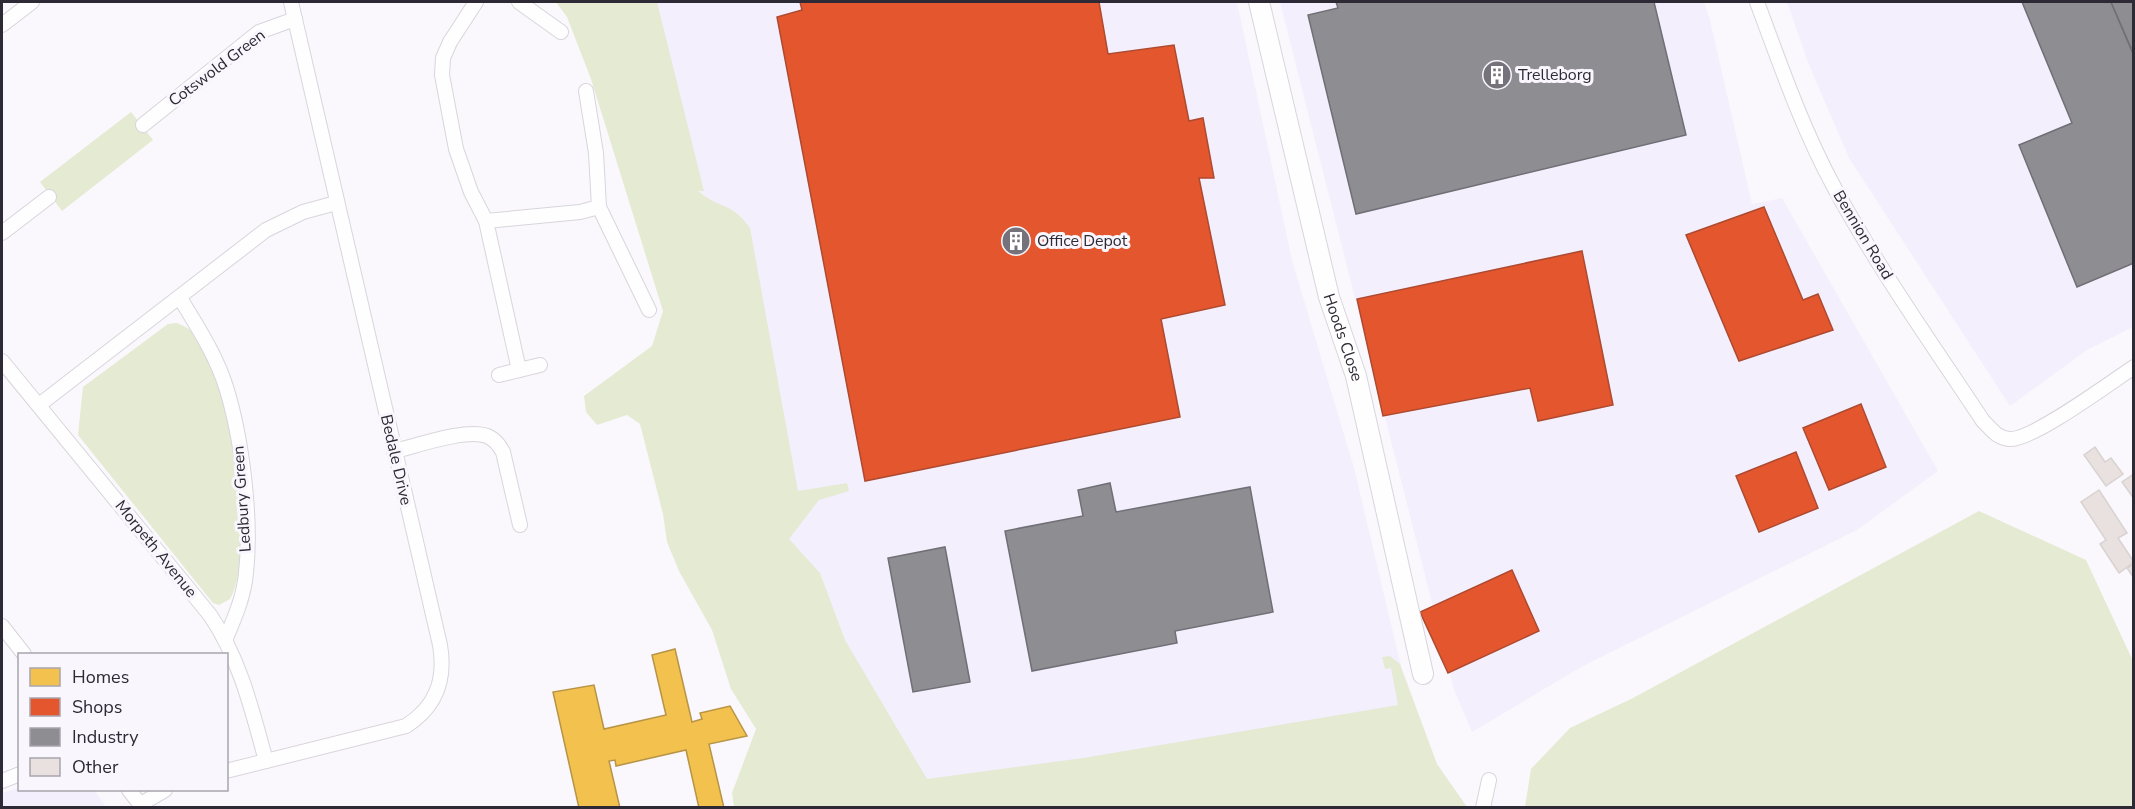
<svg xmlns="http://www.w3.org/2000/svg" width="2135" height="809" font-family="'Nunito Sans',sans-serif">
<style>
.built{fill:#f4effd}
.green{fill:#e5ead3}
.homes{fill:#f2c14e;stroke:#b79446;stroke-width:1.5}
.shops{fill:#e4572e;stroke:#ad4a30;stroke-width:1.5}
.industry{fill:#8d8d92;stroke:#706f76;stroke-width:1.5}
.building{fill:#e8e1e0;stroke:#d8d2d1;stroke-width:1.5}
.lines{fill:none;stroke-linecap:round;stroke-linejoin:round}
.street-casing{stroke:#d8d5dc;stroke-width:16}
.secondary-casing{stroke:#d8d5dc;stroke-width:22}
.street{stroke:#fefeff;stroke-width:14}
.secondary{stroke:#fefeff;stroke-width:20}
.labels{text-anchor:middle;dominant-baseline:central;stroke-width:6;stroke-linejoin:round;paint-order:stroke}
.street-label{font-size:16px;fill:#2e2a35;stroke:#f9f7fd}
.poi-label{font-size:16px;fill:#2e2a35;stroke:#f9f7fd;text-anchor:start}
</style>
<rect width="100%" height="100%" fill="#faf8fc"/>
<!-- built -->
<g class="built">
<path d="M617,2H1237L1292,260L1354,468L1410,704L872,803Z"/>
<path d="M1280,2H1704L1710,20L1752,204L1782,198L1938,471L1857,530L1583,666L1472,732L1454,690Z"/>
<path d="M1787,2H2133V327L2087,350L2010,406L1849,158L1809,65Z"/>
<path d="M19,788L94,790L106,807H2V793Z"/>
</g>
<!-- green -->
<g class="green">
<path d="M556,2H657L704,191H698C719,209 732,202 750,228L798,491L847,483L849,491L819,500L789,539L820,573L845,640L927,779L1083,758L1398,705L1391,668L1385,669L1382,657L1390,656L1400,664L1437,764L1467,807H734L732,793L756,729L731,689L712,630L679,571L667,542L663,514L640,424L627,415L597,425L586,412L584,396L652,346L663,311L591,79L567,17Z"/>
<path d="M131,112L153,140L62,211L40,182Z"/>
<path d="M177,323C184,326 191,329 196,336C229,381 258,550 230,599L219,605L213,603L78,435L83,387L168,324Z"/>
<path d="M1979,511L2086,560L2133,661V807H1525L1531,769L1570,728L1633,698Z"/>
</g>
<!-- homes -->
<path class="homes" d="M675,649L692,722L702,719L700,713L730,706L747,736L709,744L724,808H699L686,750L616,766L615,760L609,761L620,808H579L553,692L594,685L604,729L666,715L652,655Z"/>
<!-- shops -->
<g class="shops">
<path d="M800,2H1099L1108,54L1174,45L1189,121L1203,118L1214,178H1199L1225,305L1161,319L1180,417L865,481L777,17L802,10Z"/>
<path d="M1764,207L1803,300L1818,294L1833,330L1739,361L1686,235Z"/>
<path d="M1582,251L1613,405L1538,421L1530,388L1383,416L1357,299Z"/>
<path d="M1861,404L1886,467L1829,490L1803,428Z"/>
<path d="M1796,452L1818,508L1759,532L1736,476Z"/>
<path d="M1512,570L1539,631L1448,673L1420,612Z"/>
</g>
<!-- industry -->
<g class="industry">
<path d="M1336,2H1654L1686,135L1356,214L1308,15L1338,8Z"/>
<path d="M2022,2H2111L2134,56V263L2077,287L2019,145L2072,123Z"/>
<path d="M2111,2H2134V47L2131,48Z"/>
<path d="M1110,483L1116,512L1250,487L1273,612L1175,631L1177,643L1032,671L1005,531L1083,516L1078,490Z"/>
<path d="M945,547L970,682L913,692L888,558Z"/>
</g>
<!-- building -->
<g class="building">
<path d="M2095,447L2105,462L2111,458L2123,474L2106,486L2084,455Z"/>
<path d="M2134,474V499L2122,482Z"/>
<path d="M2099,490L2127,533L2118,538L2134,562L2119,573L2100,544L2106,540L2081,502Z"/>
<path d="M2134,564V578L2127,568Z"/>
</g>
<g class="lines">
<!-- street casing -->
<g class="street-casing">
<g id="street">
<path d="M476,2L450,42L443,58L442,75L456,149L471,192L486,221L519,370"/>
<path d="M519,2L561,32"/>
<path d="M1757,2C1780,64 1802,128 1834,187C1878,268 1932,344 1983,421C1991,429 1997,438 2009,439C2032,441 2111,382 2134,367"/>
<path d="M2,25L32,2"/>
<path d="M586,91L596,153L599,207L649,310"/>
<path d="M143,125L259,32L295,19"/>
<path d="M486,221L580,212L599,207"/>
<path d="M2,233L49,197"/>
<path d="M180,298C197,326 216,355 226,387C242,438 252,519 246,573C244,596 235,617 226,638"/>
<path d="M2,361L210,615C240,659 252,710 266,761"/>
<path d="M499,375L540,365"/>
<path d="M39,405L266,230L303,212L336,203"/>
<path d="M394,451C417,446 466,428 487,436C495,439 499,445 503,452L520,525"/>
<path d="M2,626L24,654"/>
<path d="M226,771L406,726C436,707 446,680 440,645L291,2"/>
<path d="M2,781L20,774"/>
<path d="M129,790L143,808"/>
<path d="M141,804L165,790"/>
<path d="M1483,808L1489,780"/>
</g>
</g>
<!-- secondary casing -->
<g class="secondary-casing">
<g id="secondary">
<path id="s1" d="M1259,2L1329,297L1356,376L1423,674"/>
</g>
</g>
<!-- street -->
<use href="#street" class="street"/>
<!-- secondary -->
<use href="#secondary" class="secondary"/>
</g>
<!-- icons -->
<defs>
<g id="building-disc" transform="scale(1.5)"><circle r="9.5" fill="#75727b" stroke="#f9f7fd"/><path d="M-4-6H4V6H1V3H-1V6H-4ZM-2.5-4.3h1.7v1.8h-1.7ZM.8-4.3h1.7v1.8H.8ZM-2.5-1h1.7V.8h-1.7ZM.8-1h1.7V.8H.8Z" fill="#fff"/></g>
</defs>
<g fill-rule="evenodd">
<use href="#building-disc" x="1497" y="75"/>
<use href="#building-disc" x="1016" y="241"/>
</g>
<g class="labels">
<!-- street labels -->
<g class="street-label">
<text transform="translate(217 68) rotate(-37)">Cotswold Green</text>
<text transform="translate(1863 235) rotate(59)">Bennion Road</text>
<text stroke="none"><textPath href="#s1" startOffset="346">Hoods Close</textPath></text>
<text transform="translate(396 460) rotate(77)">Bedale Drive</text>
<text transform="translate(242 499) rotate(-94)">Ledbury Green</text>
<text transform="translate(156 549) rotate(51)">Morpeth Avenue</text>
</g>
<!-- poi labels -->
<g class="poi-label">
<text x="1518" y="75">Trelleborg</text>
<text x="1037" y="241">Office Depot</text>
</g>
</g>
<!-- border -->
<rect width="2135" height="809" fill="none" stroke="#2e2a35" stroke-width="6"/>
<!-- legend -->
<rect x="18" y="653" width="210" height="138" fill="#f9f7fd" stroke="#a8a5ad" stroke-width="1.5"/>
<rect x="30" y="668" width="30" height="18" fill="#f2c14e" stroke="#a8a5ad" stroke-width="1.5"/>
<text x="72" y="683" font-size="18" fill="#2e2a35">Homes</text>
<rect x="30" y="698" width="30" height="18" fill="#e4572e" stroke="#a8a5ad" stroke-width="1.5"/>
<text x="72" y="713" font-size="18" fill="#2e2a35">Shops</text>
<rect x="30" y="728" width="30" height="18" fill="#8d8d92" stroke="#a8a5ad" stroke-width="1.5"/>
<text x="72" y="743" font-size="18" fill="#2e2a35">Industry</text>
<rect x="30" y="758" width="30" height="18" fill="#e8e1e0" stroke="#a8a5ad" stroke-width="1.5"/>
<text x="72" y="773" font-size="18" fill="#2e2a35">Other</text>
</svg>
